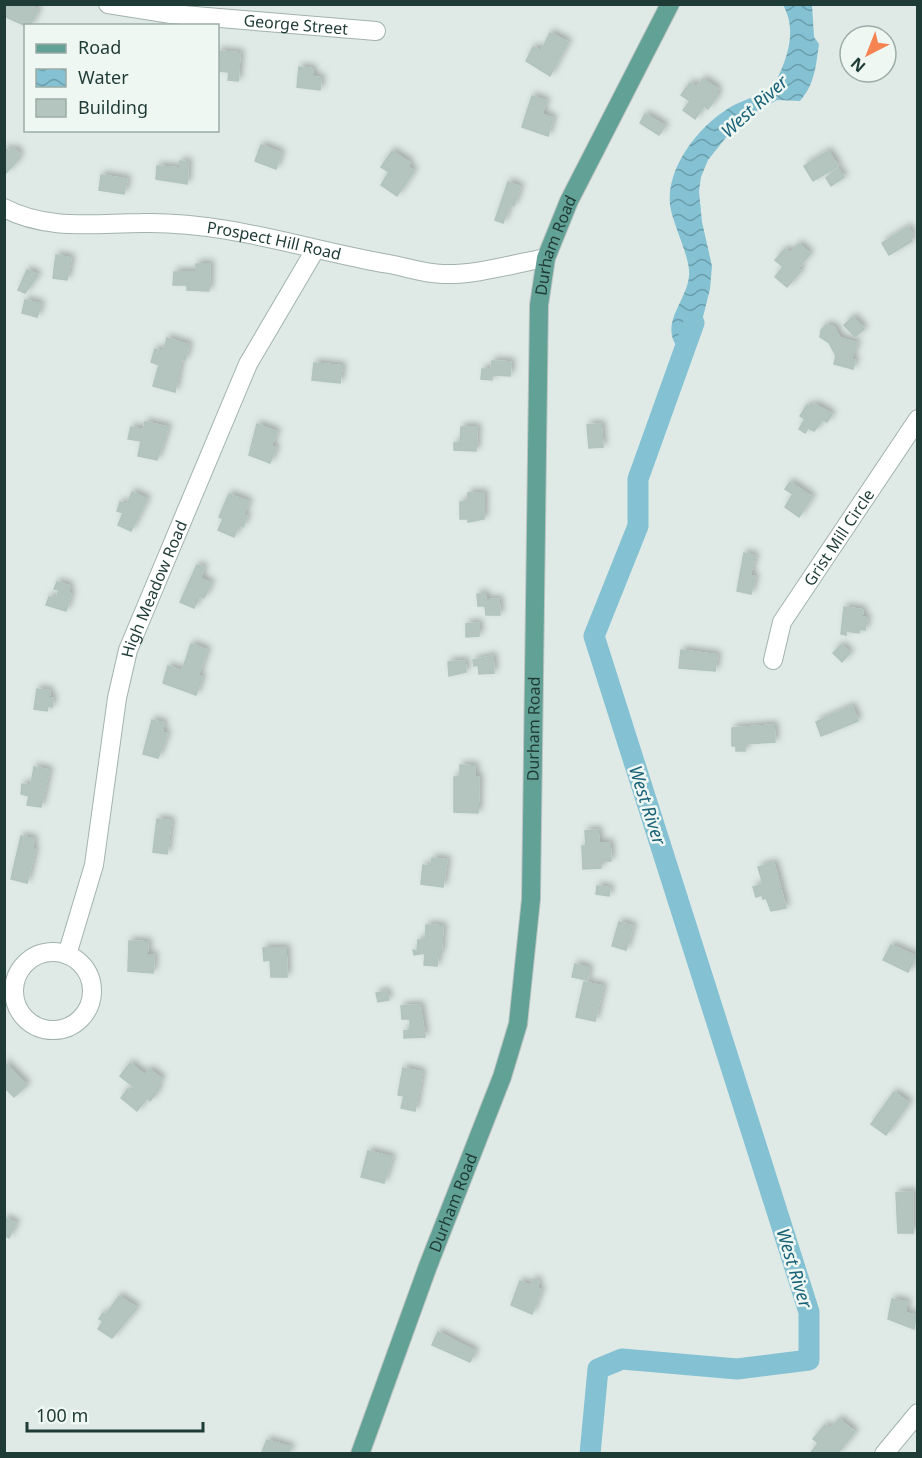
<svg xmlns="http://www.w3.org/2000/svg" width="922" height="1458" font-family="'Noto Sans',sans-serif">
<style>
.water{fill:url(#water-waves)}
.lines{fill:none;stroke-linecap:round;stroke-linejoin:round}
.river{stroke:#84c1d2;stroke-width:21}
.building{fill:#b4c5bf;stroke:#b1c4bd;stroke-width:1.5;filter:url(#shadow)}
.minor-casing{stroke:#a2b2ad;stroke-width:20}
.major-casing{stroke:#bcc4c2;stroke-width:20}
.minor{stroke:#fff;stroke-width:18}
.major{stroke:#62a195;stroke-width:18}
.labels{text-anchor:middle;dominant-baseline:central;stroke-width:5;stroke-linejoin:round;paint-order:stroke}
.street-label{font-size:16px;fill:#1f3b35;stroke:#eff7f3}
.water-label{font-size:18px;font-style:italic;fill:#196277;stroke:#eff7f3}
</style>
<defs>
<pattern id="water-waves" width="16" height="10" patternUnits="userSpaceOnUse" patternTransform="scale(1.5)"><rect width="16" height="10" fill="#84c1d2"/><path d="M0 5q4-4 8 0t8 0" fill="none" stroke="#6b9eab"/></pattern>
<filter id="shadow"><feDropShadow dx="3.5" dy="-3.5" stdDeviation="3" flood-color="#0004"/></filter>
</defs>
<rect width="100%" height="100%" fill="#dfeae6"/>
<!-- water -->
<path class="water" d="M783,5H812L814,37L819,44C816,65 815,84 800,101L777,100L750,115L732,130L708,160L701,177L699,191L702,222L712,266L710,289L698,337L687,349H679C658,325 687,301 689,276C691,258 673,226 670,205C666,166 701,123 734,105C746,99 760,95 772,89C785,64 799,33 783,5Z"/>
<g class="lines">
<!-- river -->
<path class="river" d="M590,1454L598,1369L622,1359L737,1369L809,1360V1312L594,636L638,526V479L694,323"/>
</g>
<!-- building -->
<g class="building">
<path d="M6,4H27L38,10L30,26H26L4,16Z"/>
<path d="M550,33L568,42L550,76L526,61L533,47L541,51Z"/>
<path d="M218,51L240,53L238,81L228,80L229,72L218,71Z"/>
<path d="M299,67L313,69L312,76L321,78L320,90L297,87Z"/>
<path d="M703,79L718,89L715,92L718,95L708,109L704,106L695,119L683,110L690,101L681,95L690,83L697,87Z"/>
<path d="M532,96L546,101L542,114L553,118L548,136L522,127Z"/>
<path d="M645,114L665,126L659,135L640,123Z"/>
<path d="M261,145L281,153L276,169L255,161Z"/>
<path d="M4,147L10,152L13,148L20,154L17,157L19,159L6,173Z"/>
<path d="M392,151L410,163L408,167L414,171L397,196L381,185L389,172L381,167Z"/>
<path d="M828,151L838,166L813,181L804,166Z"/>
<path d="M180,161L188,162L187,184L156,179L157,166L180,168Z"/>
<path d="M838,169L844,177L831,186L826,178Z"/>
<path d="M101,175L127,179L124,194L99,190Z"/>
<path d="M508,182L520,187L514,206L510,204L503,223L495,220Z"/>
<path d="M908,227L912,234L909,236L912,241L889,255L882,243Z"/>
<path d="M799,244L810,254L798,268L801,271L787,287L775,277L783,267L775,260L785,249L790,253Z"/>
<path d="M56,255L71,258L67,280L53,278Z"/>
<path d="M196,264H210L209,291L187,290V285H173L174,272H196Z"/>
<path d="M27,270L38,275L25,293L18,290Z"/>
<path d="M25,300L41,304L37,317L22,313Z"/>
<path d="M853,317L864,329L855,337L844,325Z"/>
<path d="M826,325L834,327L840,338L857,343L851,359L855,360L853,369L834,364L836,356L829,343L820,337L821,330Z"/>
<path d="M167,338L189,345L185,360L181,359L175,392L153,386L159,365L151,362L155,349L163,352Z"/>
<path d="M492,361L511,362L510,376L492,375V380L481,379L482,369H491Z"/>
<path d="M314,363L342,366L340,383L312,380Z"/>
<path d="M814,404L832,414L827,422L823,420L814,431L808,428L805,433L799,429L805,419L800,416L807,405L812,408Z"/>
<path d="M145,422L168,427L157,460L138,456L141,441L128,439L131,427L144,430Z"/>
<path d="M257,424L277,432L271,446L276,448L270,463L249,455Z"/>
<path d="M601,424L603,447L589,448L587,425Z"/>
<path d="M461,427H477L476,451L454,450V443H460Z"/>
<path d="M790,482L812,497L799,517L785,507L793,494L785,489Z"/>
<path d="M132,492L147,499L131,531L118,525L123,513L117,511L120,502L127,505Z"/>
<path d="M468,493H484V519L468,522V519H460V502H468Z"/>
<path d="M229,494L249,502L243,515L247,516L243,527L239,525L234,537L218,530L223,519L219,517Z"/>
<path d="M744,553L755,556L750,575L755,577L751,594L737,591Z"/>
<path d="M197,565L204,568L200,578L211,583L204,598L200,596L194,608L180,602Z"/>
<path d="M57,582L70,586L68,593L71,594L66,611L46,605L49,597L56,599L59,590L54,589Z"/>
<path d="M477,594H485L486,600L499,599L500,615H486L485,606H478Z"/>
<path d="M844,607L863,610L862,617L867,618L865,630L860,629L859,633L846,631V635L841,634Z"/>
<path d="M479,623V636L466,637V624Z"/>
<path d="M191,644L207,650L198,676L202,677L196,695L163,683L168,666L182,671Z"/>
<path d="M841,645L850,653L842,662L833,653Z"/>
<path d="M681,650L717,655L715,671L679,668Z"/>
<path d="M493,656L494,673L479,674L478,665L474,666L473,660Z"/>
<path d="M465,661L466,672L449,676L448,662Z"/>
<path d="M37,689L50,691L49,698H53L52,707L48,706L47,711L34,709Z"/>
<path d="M852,706L858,721L821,736L816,722Z"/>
<path d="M152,720L164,723L162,732L167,734L158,758L143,754Z"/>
<path d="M774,725L775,742L745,744V751H736V746H732V728Z"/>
<path d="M460,765L475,766V777H479L478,813L454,812V777H460Z"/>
<path d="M34,767L49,770L41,807L27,805L29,796L21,794L22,784L31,785Z"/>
<path d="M157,819L171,821L167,854L153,852Z"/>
<path d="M598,830L599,843H610L611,861H601V868L583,869L582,846H586L585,831Z"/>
<path d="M21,836L34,839L32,848L35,849L27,883L11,879Z"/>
<path d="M432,858L447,860L443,887L421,884L423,865L431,866Z"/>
<path d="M774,863L786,908L771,911L766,898L763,899L762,895L756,897L753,887L763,884L758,867Z"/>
<path d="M597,886L610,888L609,896L596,894Z"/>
<path d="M619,922L633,926L626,950L612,946Z"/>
<path d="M426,925L443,926L441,954L438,953L437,966L424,965L425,953L414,955L413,950L417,951L418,940H425Z"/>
<path d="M129,941L148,942L147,955H154L153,973L128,971Z"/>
<path d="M891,945L916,956L908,972L883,960Z"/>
<path d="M263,948H286L287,977H271L270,960L264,961Z"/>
<path d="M575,964L589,968L587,980L572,977Z"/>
<path d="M584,982L603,986L595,1021L576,1017Z"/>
<path d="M386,991L389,1000L378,1002L376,993Z"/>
<path d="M420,1005L425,1037L404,1038V1031L410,1030V1019H402L401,1006Z"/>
<path d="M4,1062L27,1085L14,1097L4,1087Z"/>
<path d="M130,1063L145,1075L149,1069L162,1079L156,1087L159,1089L154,1096L150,1101L147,1098L137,1111L121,1098L128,1089L131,1092L135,1088L120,1076Z"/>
<path d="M403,1068L422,1072L415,1111L401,1108L404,1096L398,1095Z"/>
<path d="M894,1092L909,1103L886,1135L871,1124Z"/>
<path d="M368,1151L392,1157L384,1183L361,1177Z"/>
<path d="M913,1192V1233H898L896,1193Z"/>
<path d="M4,1218L16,1223L9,1238L4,1235Z"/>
<path d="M533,1279L539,1282L537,1288L541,1290L532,1314L511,1305L520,1281L531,1286Z"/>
<path d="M119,1296L137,1308L112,1338L98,1329L103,1321L99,1319L103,1313L106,1315Z"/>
<path d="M892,1299L907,1302L905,1313L916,1315L914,1329L888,1319Z"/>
<path d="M438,1332L475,1351L470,1362L432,1345Z"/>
<path d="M839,1419L855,1432L837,1454H810L818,1443L813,1439L825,1425L830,1429Z"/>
<path d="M267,1440L291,1447L288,1454H261Z"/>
</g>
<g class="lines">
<!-- minor casing -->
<g class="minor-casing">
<g id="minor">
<path id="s1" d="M108,4L171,14L376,31"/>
<path id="s2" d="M4,208C48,231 95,223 142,223C227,221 307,250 389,264C406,267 425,274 443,274C477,275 512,264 546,258"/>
<path id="s3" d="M773,660L782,622L918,419"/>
<circle cx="53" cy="991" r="39"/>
<path id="s4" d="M67,955L94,865L117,698L128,650L248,364L315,250"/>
<path d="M884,1454L918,1413"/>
</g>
</g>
<!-- major casing -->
<g class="major-casing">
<g id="major">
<path id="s5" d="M360,1454L428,1266L502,1077L518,1024L531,899L539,305L546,258L569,201L670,4"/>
</g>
</g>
<!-- minor -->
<use href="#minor" class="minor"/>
<!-- major -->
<use href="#major" class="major"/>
</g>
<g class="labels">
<!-- street labels -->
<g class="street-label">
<text stroke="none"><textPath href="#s1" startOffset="189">George Street</textPath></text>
<text stroke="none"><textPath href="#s2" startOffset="274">Prospect Hill Road</textPath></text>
<text stroke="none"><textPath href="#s5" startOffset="1240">Durham Road</textPath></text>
<text stroke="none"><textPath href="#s3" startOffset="141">Grist Mill Circle</textPath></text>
<text stroke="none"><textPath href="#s4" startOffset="378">High Meadow Road</textPath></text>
<text stroke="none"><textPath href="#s5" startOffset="754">Durham Road</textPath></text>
<text stroke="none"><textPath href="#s5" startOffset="268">Durham Road</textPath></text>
</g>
<!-- water labels -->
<g class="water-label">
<text transform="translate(754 106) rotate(-42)">West River</text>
<text transform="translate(648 805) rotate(72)">West River</text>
<text transform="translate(795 1268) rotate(73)">West River</text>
</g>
</g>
<!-- border -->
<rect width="922" height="1458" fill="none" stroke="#1f3b35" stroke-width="12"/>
<!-- legend -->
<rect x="24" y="24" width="195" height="108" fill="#eff7f3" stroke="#9caca7" stroke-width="1.5"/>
<rect x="36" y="44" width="30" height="9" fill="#62a195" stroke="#9caca7" stroke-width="1.5"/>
<text x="78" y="54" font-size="18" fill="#1f3b35">Road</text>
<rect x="36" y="69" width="30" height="18" fill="url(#water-waves)" stroke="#9caca7" stroke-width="1.5"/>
<text x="78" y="84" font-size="18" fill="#1f3b35">Water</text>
<rect x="36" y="99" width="30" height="18" fill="#b4c5bf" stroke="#9caca7" stroke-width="1.5"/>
<text x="78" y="114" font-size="18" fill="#1f3b35">Building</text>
<!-- north arrow -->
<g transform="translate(868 54) rotate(222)"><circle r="28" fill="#eff7f3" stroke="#9caca7" stroke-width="1.5"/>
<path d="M0-4.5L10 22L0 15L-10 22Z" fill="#f58452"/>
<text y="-9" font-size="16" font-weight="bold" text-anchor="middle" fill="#1f3b35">N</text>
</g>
<!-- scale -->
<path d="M27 1422v9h176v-9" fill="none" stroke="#1f3b35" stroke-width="3"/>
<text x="36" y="1422" font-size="18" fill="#1f3b35" stroke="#eff7f3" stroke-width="4.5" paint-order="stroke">100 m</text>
</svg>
